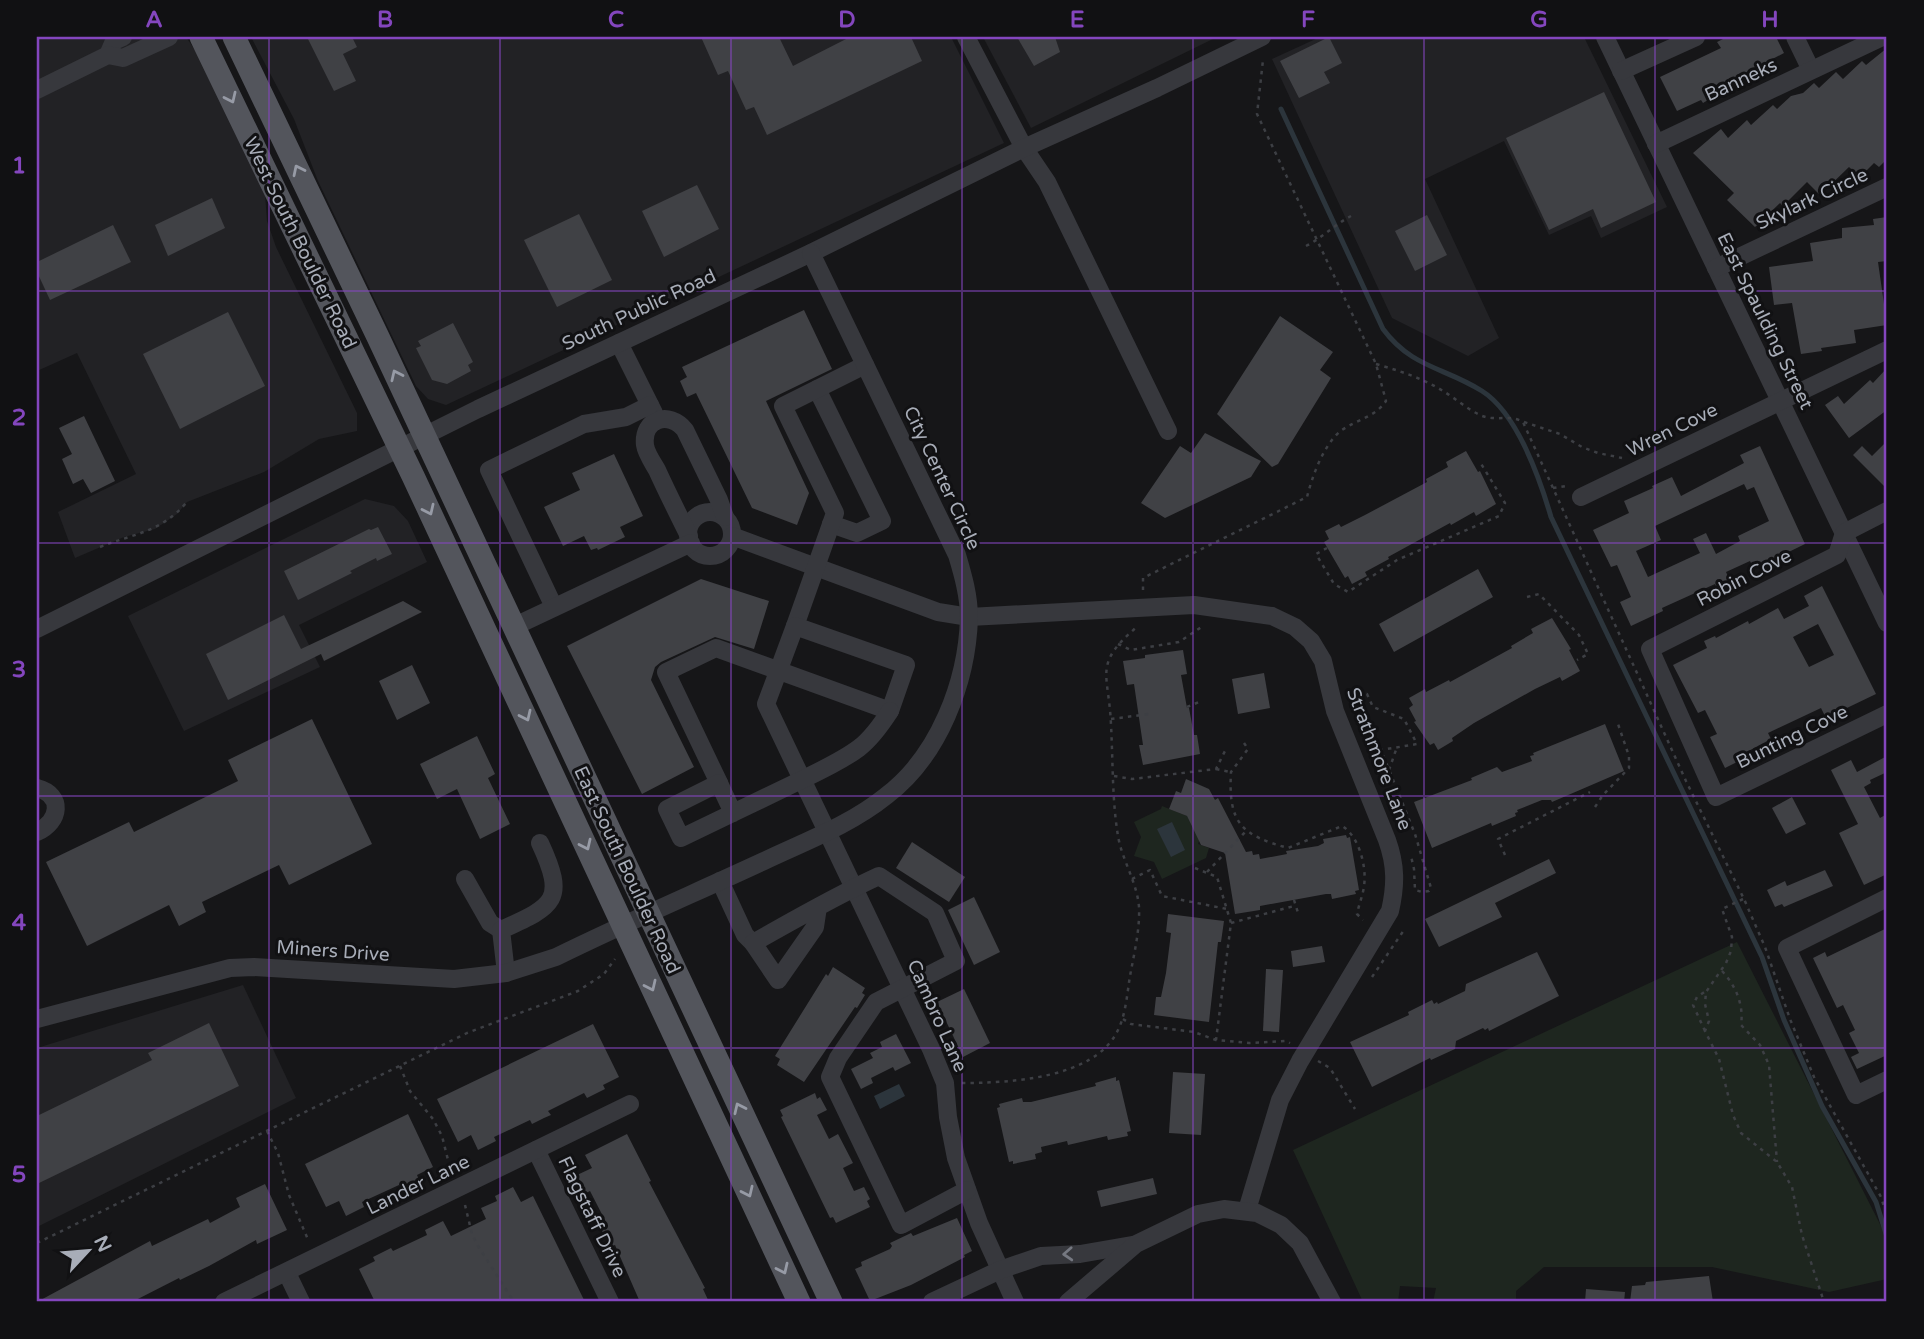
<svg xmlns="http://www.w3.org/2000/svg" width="1924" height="1339" font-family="'Varela Round',sans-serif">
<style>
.built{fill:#222225}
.green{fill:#1e261f}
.water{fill:#2c353c}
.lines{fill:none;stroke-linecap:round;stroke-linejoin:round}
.stream{stroke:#2c353c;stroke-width:5}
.building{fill:#404145;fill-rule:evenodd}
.path{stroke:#3d3f44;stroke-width:2.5;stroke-dasharray:3.5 5;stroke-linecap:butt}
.minor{stroke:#37383d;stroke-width:18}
.major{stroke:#53555c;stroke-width:23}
.oneway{stroke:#979ba6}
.oneway2{stroke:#757881}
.grid{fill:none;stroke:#8446be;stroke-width:2;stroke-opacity:0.55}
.labels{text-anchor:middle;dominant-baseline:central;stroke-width:6;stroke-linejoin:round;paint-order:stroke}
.street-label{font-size:19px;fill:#a8adb8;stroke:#111113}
.neatline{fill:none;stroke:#8446be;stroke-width:2.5}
.grid-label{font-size:23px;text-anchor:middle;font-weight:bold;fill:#8446be}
</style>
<rect width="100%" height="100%" fill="#161618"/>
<!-- built -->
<g class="built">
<path d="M37,37H186L199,56L265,194L267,221L276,247L357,413V431L319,439L264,472L187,502L177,514L155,529L124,537L75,558L58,512L136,474L77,353L37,371Z"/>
<path d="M251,37H951L1004,143L446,405L428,399L416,386L318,181L294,119Z"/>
<path d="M983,37H1217L1031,128Z"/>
<path d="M1320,37H1584L1667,207L1601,238L1591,216L1549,235L1504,141L1425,179L1499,338L1468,356L1392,318L1272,59Z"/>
<path d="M365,499L394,506L408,521L427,562L299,625L320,667L184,731L128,616Z"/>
<path d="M243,985L296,1098L37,1227V1048Z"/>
</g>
<!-- green -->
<g class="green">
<path d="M1162,806L1187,816L1192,826L1202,822L1204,827L1198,844L1209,848L1206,858L1162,879L1154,862L1134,856L1141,837L1134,822L1161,809Z"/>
<path d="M1737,942L1887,1238V1279L1829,1292L1712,1267H1544L1516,1291V1302H1433L1436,1288L1400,1286L1398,1302H1363L1293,1150Z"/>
</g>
<!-- water -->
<g class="water">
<path d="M1172,822L1185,850L1171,857L1157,829Z"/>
<path d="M899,1084L905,1096L880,1109L874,1096Z"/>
</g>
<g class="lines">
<!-- stream -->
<path class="stream" d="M1281,109L1383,329C1412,368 1444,367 1482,391C1517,413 1540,479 1551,517L1762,957L1784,1020L1822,1106L1876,1202L1887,1237"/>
</g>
<!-- building -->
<g class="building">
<path d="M307,37H352L357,47L343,54L356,81L334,91Z"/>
<path d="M701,37H779L793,66L850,37H911L922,61L767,135L754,107L746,110L728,71L718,75Z"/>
<path d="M1017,37H1055L1060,52L1034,66Z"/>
<path d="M1329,37L1342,63L1324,72L1330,83L1299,98L1280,61Z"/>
<path d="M1727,37H1776L1784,53L1729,82L1731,86L1703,103L1701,100L1677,111L1660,77L1721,48L1717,42Z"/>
<path d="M1887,48V159L1879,167L1874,163L1860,177L1849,167L1820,195L1807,182L1783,206L1780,203L1755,227L1727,200L1734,193L1693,153L1721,129L1728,138L1747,120L1751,125L1773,105L1777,109L1791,96L1803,93L1814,83L1819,88L1836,72L1843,79L1862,61L1866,65Z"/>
<path d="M1604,92L1656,202L1601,228L1593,209L1549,230L1506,138Z"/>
<path d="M697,185L719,229L664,257L642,211Z"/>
<path d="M212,198L225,228L168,256L155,225Z"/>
<path d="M579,214L612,280L557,307L524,240Z"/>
<path d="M1427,215L1447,255L1415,271L1395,231Z"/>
<path d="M1887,217V261L1878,262L1887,325L1854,330L1856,343L1821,348L1822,351L1801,354L1792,303L1774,305L1769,267L1813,261L1810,243L1842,238V228L1874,225L1873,219Z"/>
<path d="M113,225L131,262L50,300L37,272V262Z"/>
<path d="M804,310L832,369L766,401L809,493L797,525L752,508L696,393L687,397L680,381L687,377L682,367Z"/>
<path d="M228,312L265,386L180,429L143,354Z"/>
<path d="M1280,316L1333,352L1320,370L1331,378L1278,464L1272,467L1217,414Z"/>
<path d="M453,323L473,362L468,365L471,371L447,384L432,380L416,348L421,346L418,341Z"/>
<path d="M1887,368V410L1849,438L1825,405L1838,396L1844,404L1870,380L1873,383Z"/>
<path d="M84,416L115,481L91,493L83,479L73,484L62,459L72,454L59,428Z"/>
<path d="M1205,433L1261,461L1251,477L1165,518L1141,503L1180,446L1191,453Z"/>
<path d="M1887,441V489L1853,455L1862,446L1872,456Z"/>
<path d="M1760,446L1805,544L1754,569L1750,561L1726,572L1730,581L1717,588L1715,584L1662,608L1663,611L1631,626L1620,602L1631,597L1617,565L1611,567L1593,530L1629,513L1624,501L1653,488L1652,486L1672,477L1681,496L1744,463L1740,455ZM1744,484L1747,490L1754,487L1769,521L1738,536L1740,541L1716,554L1706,533L1693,539L1700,553L1648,577L1636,551L1661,540L1655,526Z"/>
<path d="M1466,451L1478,472L1480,471L1496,504L1476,516L1474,512L1451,525L1450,523L1388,557L1389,559L1365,572L1367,576L1352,584L1348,576L1345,578L1324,542L1329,539L1325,531L1339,524L1341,527L1365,515L1427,482L1426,479L1448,467L1446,462Z"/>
<path d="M614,454L643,516L620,527L625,537L598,550L597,548L591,550L584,536L563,546L544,507L580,490L572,473Z"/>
<path d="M378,527L392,554L377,561L376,558L350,571L352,573L298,600L284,571L369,529L371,530Z"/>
<path d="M1478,569L1493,597L1394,652L1379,624Z"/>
<path d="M701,579L769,601L754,649L715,637L661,662L655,667L651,680L694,767L642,794L567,646Z"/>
<path d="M1822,586L1876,694L1826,718L1821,708L1768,733L1771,739L1741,755L1743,759L1725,768L1710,737L1717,734L1705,710L1698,713L1673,665L1707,648L1704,641L1715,636L1716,638L1748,621L1749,624L1778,608L1784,619L1809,606L1804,596ZM1818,624L1834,655L1809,667L1793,637Z"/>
<path d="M403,601L422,612L324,661L321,654L228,700L206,654L284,615L301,649Z"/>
<path d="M1552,618L1571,649L1569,650L1580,671L1562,681L1560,677L1535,689L1474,723L1452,738L1453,741L1438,750L1434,743L1430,745L1414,722L1416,721L1409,708L1413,705L1409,698L1425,689L1426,692L1449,680L1450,682L1512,648L1511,646L1533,633L1531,629Z"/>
<path d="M1183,650L1187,674L1181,675L1187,708H1189L1194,735H1197L1200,754L1143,765L1139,745H1143L1134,684L1127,685L1123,661L1145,658V655Z"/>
<path d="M412,665L430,703L397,720L379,681Z"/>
<path d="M1264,673L1270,708L1238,714L1232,679Z"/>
<path d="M312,719L372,844L289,885L279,865L202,902L206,912L179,926L169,905L87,946L46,862L129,822L134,832L238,781L228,760Z"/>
<path d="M1605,724L1624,771L1552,802L1551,800H1542L1517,810L1518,812L1515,813L1516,816L1492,826L1491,823L1432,848L1414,802L1472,780L1471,778L1497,767L1502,772L1532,761L1530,756L1534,755L1533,753Z"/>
<path d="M477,736L495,774L488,778L510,824L480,839L457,789L437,799L420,764Z"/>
<path d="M1887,756V772L1870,780L1871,783L1864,787L1880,818L1887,814V874L1864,885L1839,833L1858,824L1831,770L1851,760L1857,772Z"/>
<path d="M1186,779L1209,789L1215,800L1218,798L1246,852L1252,851L1253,855L1259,854L1260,859L1287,854L1286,851L1318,846L1324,843L1323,839L1346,835L1347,838L1350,837L1359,890L1355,891L1356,894L1332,899L1331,894H1326L1260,906V910L1235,914L1225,853L1201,845L1187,816L1169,809L1176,791L1181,793Z"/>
<path d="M1792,797L1806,824L1786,834L1772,808Z"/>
<path d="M912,842L965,877L949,902L896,868Z"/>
<path d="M1549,859L1556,873L1495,903L1502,917L1439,947L1425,919Z"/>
<path d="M1825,870L1833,886L1784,907L1782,904L1775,907L1767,890L1785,881L1787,886Z"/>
<path d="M974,897L1000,952L974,965L948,910Z"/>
<path d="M1168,914L1224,921L1221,942H1218L1209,1022L1154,1015L1156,997H1161L1166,973L1171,933L1166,932Z"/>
<path d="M1887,928V1055L1857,1069L1851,1057L1859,1053L1849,1033L1855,1030L1843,1005L1837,1008L1813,958L1825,952L1827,957Z"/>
<path d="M1322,946L1325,962L1293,967L1291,951Z"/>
<path d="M1537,952L1559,996L1489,1031L1488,1028L1485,1030L1483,1028L1456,1041L1455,1049L1431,1060L1430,1058L1372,1087L1350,1042L1409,1015L1408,1012L1432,1000L1434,1004L1437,1002L1438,1004L1465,991L1466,984Z"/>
<path d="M833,967L865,988L862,993L865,995L857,1008L855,1007L804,1082L777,1065L780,1059L775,1056L826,974L828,976Z"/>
<path d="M1266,969L1283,970L1279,1032L1263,1031Z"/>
<path d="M964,989L990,1043L963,1057L937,1002Z"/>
<path d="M209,1023L239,1086L37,1184V1116L152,1060L148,1053Z"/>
<path d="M593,1024L619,1077L603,1085L605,1089L587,1098L584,1093L548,1111L551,1115L544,1118L532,1124L530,1120L494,1137L496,1141L478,1150L471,1135L458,1142L437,1099Z"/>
<path d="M896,1034L911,1063L895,1071L893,1067L871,1078L873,1083L861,1089L851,1069L873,1058L870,1053L882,1047L880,1042Z"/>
<path d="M1173,1072L1205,1074L1201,1135L1169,1133Z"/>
<path d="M1116,1077V1081L1119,1080L1131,1131L1127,1132L1128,1136L1108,1140L1107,1136L1068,1145L1067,1141L1041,1147L1042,1152L1035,1154L1036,1159L1013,1164V1161L1009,1162L997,1108L1000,1107L999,1104L1022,1098L1023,1102H1031L1096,1086L1095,1083Z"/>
<path d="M815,1093L817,1099L820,1097L827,1110L817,1115L829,1139L838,1134L853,1163L843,1168L854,1191L864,1187L870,1199L867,1201L870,1207L836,1223L833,1217L830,1218L781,1117L783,1116L780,1110Z"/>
<path d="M408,1114L433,1167L417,1175L419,1180L401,1188L399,1185L362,1202L364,1207L346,1216L339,1201L326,1207L305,1164Z"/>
<path d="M627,1134L651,1181L649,1182L705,1288L703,1289L709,1302H640L615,1245L610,1247L601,1229L608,1226L590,1191L586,1193L577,1175L592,1168L585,1155Z"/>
<path d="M1153,1178L1157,1194L1101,1207L1097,1191Z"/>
<path d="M265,1184L287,1230L257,1244L256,1240L209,1266L180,1280L179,1278L132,1302H37L150,1241L152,1246L208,1219L210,1223L240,1207L236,1198Z"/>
<path d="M513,1187L521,1202L533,1196L585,1302H375L359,1269L375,1261L373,1257L391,1248L393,1251L427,1235L425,1230L443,1221L451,1236L486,1219L481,1208L497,1201L495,1196Z"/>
<path d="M957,1218L972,1251L964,1255L965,1257L911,1285L870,1301L855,1269L862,1266L861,1262L890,1249L892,1246L890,1243L911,1233L913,1236Z"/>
<path d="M1709,1276L1713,1302H1630L1632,1286L1645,1285L1646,1282Z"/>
<path d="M1586,1289L1625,1292L1624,1302H1585Z"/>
</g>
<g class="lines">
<!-- path -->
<g class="path">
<path d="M1306,246C1322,238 1334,225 1351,216"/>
<path d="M1376,364C1400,371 1422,378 1443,391C1455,398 1467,409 1480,415C1494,422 1511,414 1523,422L1686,781L1744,899L1765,947L1790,1019L1814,1077L1881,1197L1887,1216"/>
<path d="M1524,422L1560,434L1582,447L1598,453L1622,458"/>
<path d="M1553,488L1567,486"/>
<path d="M100,547C135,533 160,533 187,502"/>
<path d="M1327,548L1316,554L1334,584L1348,592L1397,560L1499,516L1505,503L1480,462"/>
<path d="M1143,590V578L1307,497C1312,477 1324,443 1342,430C1358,419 1375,417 1386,401L1376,364L1257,114L1263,60"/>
<path d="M1527,597L1539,594L1579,635L1588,654L1577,660"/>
<path d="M1118,644L1131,650L1179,642L1203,626"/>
<path d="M1350,697L1367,694L1373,707L1404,719L1417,744L1381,750"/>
<path d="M1187,707L1199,702"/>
<path d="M1111,719L1149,714"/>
<path d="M1244,743L1248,749L1231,772C1228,823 1241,835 1288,848L1342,826C1359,836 1367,867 1364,886C1363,895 1359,904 1357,914L1363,920"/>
<path d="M1370,751L1381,750L1415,834L1431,888L1429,891L1422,892L1415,890L1414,869L1411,856"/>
<path d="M1216,769L1230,772"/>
<path d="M1389,770L1397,747"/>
<path d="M1114,776L1132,779L1216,769L1227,747"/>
<path d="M1595,807L1603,795L1629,768V756L1618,724"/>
<path d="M1505,855L1498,839L1590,792"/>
<path d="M1195,868L1217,877L1231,923L1216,1040"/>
<path d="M1207,872L1247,830"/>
<path d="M1132,879L1150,870L1162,896L1227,909"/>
<path d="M1743,899L1722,909L1732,937L1731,951L1726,963L1706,992L1705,1004L1709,1021L1705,1031L1719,1059L1733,1115L1741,1133L1777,1162L1792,1187L1802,1235L1824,1302"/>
<path d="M1294,900L1299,916"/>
<path d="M1231,923L1294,906"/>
<path d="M1722,971C1736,986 1744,1005 1741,1025L1760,1045L1769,1065L1777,1162"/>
<path d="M1372,977L1404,930"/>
<path d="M1123,1019L1131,1024L1194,1032L1216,1040L1249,1043L1286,1041L1290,1043"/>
<path d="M1705,1031L1693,1005L1697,997L1706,991"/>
<path d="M1318,1061L1330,1068L1355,1109"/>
<path d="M400,1066L410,1091L433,1119L442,1136L451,1172"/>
<path d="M962,1083C1008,1083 1093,1079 1117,1032C1126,1015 1127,994 1130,976C1134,954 1140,930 1139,907C1137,882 1122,860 1118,836C1112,800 1113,761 1111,725C1109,672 1092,665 1138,626"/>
<path d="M267,1131L278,1153L289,1195L309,1242"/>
<path d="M465,1205L472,1234L478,1246L514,1302"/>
<path d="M37,1243L467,1033L578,991L604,974L615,959"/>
</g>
<!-- minor -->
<g class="minor">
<path d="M966,37L1024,148L1047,182L1168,431"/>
<path d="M1605,37L1887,623"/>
<path d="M1795,37L1811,70"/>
<path d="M108,55L114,41L123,37"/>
<path d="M1621,71L1696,37"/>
<path d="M37,90L108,55L123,58L169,37"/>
<path d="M1656,144L1882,37"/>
<path d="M1716,268L1887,187"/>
<path d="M619,343L654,413"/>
<path d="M817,389L882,521L857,533L831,524"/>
<path d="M1581,497L1887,350"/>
<path d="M1887,511L1844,533L1837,555L1650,649L1716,797L1887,714"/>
<circle cx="710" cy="534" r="22"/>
<path d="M689,536C678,514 667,492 657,470C653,463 646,453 645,445C642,419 669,410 685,430L719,500L725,517"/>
<path d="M732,536L938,612L969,617L1194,605L1272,616L1295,627L1311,641L1323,661L1335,711L1387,840C1396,865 1396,885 1390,911L1300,1061L1280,1100L1247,1210"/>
<path d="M554,607L489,470L584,424L626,417L650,405"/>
<path d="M795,626L835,513L783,406L865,365"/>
<path d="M513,627L691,543"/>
<path d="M37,629L478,409L811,253L1024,148L1157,88L1262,37"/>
<path d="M719,783L666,672L716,648L890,711L906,665L795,626L766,704L931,1049L945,1083L948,1117L956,1158L979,1223L1015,1302"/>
<path d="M37,788C64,795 60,822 37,832"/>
<path d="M733,813L719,783L667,809L681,838C718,820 756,802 793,784C815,773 839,763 859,748C872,738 881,725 890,711"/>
<path d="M465,879L490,923L501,930"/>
<path d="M720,881L745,935L753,943"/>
<path d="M1887,898L1787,948L1856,1095L1887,1080"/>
<path d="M818,907L815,927L778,980L753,943C794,920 835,896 879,876L935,913L956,961L876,1002L838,1058L830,1077L901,1225L967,1190"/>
<path d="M506,973L501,930C554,906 567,901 540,843"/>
<path d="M37,1019L230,968L254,967L454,979L506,973L556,957C625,923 695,893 764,861C806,841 850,825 886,796C939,756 967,682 969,618C969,596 963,575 957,555L811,253"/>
<path d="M536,1150L610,1302"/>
<path d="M287,1273L301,1302"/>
<path d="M224,1302L630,1104"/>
<path d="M932,1302L1000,1270L1041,1256L1080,1254L1132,1245"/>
<path d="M1068,1302L1136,1244L1198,1214L1224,1209L1257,1213L1281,1225L1300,1243L1332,1302"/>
</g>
<!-- major -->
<g class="major">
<path d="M201,37L413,476L799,1302"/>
<path d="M234,37L378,337L831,1302"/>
</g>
</g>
<!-- one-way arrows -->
<defs><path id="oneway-chevron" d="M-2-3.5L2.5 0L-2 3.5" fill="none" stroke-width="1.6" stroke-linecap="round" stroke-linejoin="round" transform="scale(1.75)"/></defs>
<g class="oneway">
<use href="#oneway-chevron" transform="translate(231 98) rotate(65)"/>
<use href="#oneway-chevron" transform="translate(298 170) rotate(-116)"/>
<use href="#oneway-chevron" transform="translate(396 375) rotate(-115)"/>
<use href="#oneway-chevron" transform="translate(429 510) rotate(65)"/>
<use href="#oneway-chevron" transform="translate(526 716) rotate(65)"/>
<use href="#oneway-chevron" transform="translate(586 845) rotate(65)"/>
<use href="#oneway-chevron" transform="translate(651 986) rotate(65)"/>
<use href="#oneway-chevron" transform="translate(739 1108) rotate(-115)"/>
<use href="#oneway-chevron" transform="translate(748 1192) rotate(65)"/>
<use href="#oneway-chevron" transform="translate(783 1269) rotate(65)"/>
</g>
<use class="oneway2" href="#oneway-chevron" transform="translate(1068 1254) rotate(177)"/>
<!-- grid -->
<path class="grid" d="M269,37V1302M500,37V1302M731,37V1302M962,37V1302M1193,37V1302M1424,37V1302M1655,37V1302M37,291H1887M37,543H1887M37,796H1887M37,1048H1887"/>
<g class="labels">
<!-- street labels -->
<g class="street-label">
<text transform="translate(1741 80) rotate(-25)">Banneks</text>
<text transform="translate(1812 199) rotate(-25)">Skylark Circle</text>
<text transform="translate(300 243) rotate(64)">West South Boulder Road</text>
<text transform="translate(639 310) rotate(-25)">South Public Road</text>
<text transform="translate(1765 321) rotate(64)">East Spaulding Street</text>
<text transform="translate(1672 430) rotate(-26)">Wren Cove</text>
<text transform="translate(942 478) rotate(65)">City Center Circle</text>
<text transform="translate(1744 578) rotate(-27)">Robin Cove</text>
<text transform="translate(1792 737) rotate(-26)">Bunting Cove</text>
<text transform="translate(1379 759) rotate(69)">Strathmore Lane</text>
<text transform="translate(627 870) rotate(65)">East South Boulder Road</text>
<text transform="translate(333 951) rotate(4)">Miners Drive</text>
<text transform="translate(937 1016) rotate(66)">Cambro Lane</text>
<text transform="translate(418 1185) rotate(-26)">Lander Lane</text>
<text transform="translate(592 1217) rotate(64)">Flagstaff Drive</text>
</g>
</g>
<!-- border -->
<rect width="1924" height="1339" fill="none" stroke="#111113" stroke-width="77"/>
<!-- north arrow -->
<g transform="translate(88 1251) rotate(64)" stroke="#111113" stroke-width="5" paint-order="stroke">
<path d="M0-5L12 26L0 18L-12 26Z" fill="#a8adb8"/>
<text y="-10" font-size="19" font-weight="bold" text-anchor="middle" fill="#a8adb8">N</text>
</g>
<rect x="38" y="38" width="1847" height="1262" class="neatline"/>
<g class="grid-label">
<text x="154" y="27">A</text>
<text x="385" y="27">B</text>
<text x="616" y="27">C</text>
<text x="847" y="27">D</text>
<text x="1077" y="27">E</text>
<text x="1308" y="27">F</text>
<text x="1539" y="27">G</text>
<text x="1770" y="27">H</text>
<text x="19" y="173">1</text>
<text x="19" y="425">2</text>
<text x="19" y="677">3</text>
<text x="19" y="930">4</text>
<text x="19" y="1182">5</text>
</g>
</svg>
